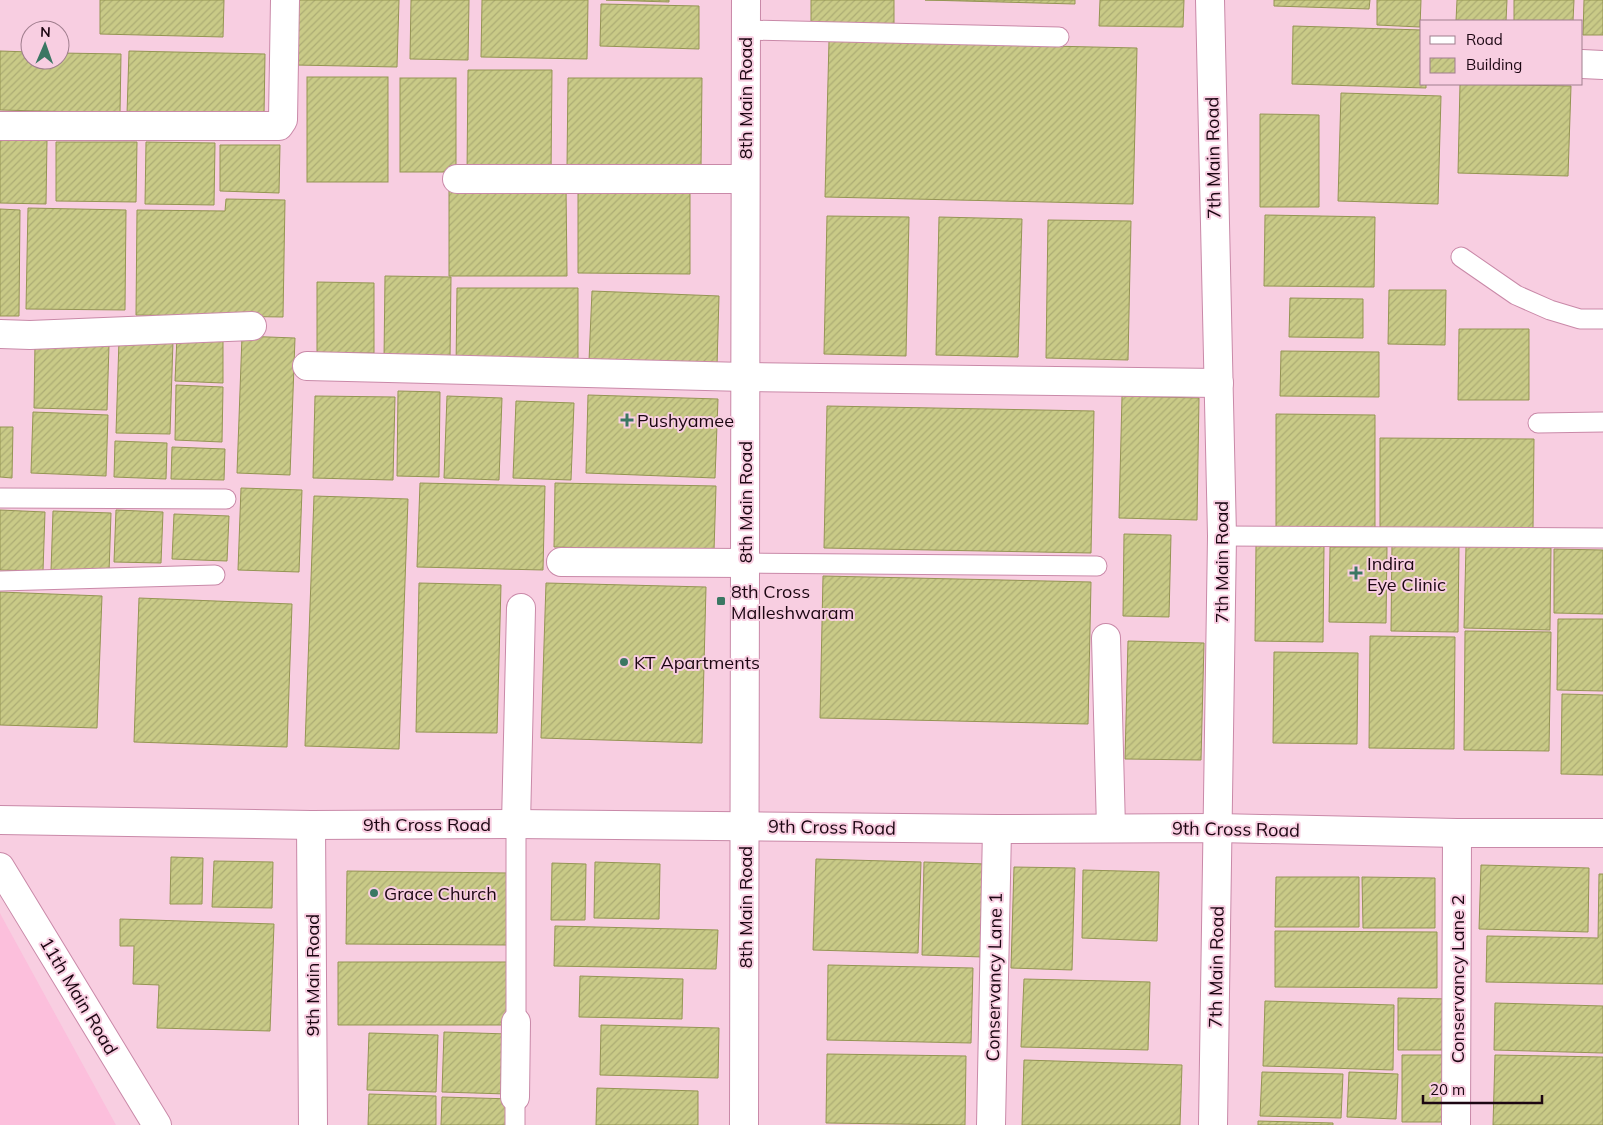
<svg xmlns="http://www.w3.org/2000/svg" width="1603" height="1125" font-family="Mulish,sans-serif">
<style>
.built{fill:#fcbfdc}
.building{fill:url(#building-hatch);stroke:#959554}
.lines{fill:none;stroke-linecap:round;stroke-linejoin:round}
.lane-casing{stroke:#c989a8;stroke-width:21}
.street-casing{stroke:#c989a8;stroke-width:30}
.secondary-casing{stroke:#c989a8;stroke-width:30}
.lane{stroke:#fff;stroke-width:19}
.street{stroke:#fff;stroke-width:28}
.secondary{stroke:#fff;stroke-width:28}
.poi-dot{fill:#3a7763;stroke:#f8cee1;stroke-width:2}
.labels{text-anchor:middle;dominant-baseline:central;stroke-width:4;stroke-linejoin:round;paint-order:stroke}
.street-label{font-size:18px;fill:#1c0612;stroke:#f8cee1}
.poi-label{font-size:18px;fill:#1c0612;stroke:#f8cee1;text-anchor:start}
</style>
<defs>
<pattern id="building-hatch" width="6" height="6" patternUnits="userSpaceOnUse" patternTransform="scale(1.25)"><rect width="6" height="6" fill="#c9ca87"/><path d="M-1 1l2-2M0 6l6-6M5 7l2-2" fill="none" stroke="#acac74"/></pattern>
</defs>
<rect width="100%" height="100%" fill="#f8cee1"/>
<!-- built -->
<path class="built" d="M0,913L2,917L116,1125H0Z"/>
<!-- building -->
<g class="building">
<path d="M100,0H224L223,37L100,34Z"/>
<path d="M296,0H399L397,67L295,65Z"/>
<path d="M411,0H469L468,60L410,59Z"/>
<path d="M482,0H588L587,59L481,57Z"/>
<path d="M606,0H669V2Z"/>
<path d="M811,0H894V24L811,22Z"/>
<path d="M925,0H1075V4Z"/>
<path d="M1100,0H1184L1183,27L1099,26Z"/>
<path d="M1274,0H1370L1369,9L1274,6Z"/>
<path d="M1377,0H1421L1420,27L1377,25Z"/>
<path d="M1457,0H1507L1506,21H1456Z"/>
<path d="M1514,0H1574L1573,21H1514Z"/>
<path d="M1584,0H1603V35H1583Z"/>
<path d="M601,4L699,6V49L600,46Z"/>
<path d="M1293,26L1422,30V84H1426V88L1292,84Z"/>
<path d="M829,41L1137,48L1133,204L825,197Z"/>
<path d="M0,51L30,52V60H60V53L121,54L120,113L0,110Z"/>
<path d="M129,51L265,54L264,116L127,114Z"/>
<path d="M468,70H552L551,175L467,174Z"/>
<rect x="307" y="77" width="81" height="105"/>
<rect x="400" y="78" width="56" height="94"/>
<path d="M568,78H702L701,167H567Z"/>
<path d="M1460,84L1571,86L1568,176L1458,173Z"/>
<path d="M1341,93L1441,96L1438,204L1338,201Z"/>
<path d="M1260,114L1319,115V207H1260Z"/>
<path d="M0,139L47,140L46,204L0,203Z"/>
<path d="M56,142H137L136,202L56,201Z"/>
<path d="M146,142L215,143L214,205L145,204Z"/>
<path d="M220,145H280L279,193L220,191Z"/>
<path d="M578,183L690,184V274L578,273Z"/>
<path d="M449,184L566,185L567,276H449Z"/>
<path d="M226,199L285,200L283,317L136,315L137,210L225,211Z"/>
<path d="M28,208L126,210L125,310L26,309Z"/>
<path d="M0,209L20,210L19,316H0Z"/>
<path d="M1265,215L1375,217L1374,287L1264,286Z"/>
<path d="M827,216L909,217L906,356L824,354Z"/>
<path d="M939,217L1022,219L1018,357L936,355Z"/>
<path d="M1048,220L1131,221L1128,360L1046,358Z"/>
<path d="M385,276L451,277L450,360L384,359Z"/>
<path d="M317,282L374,283V353H317Z"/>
<path d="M457,288H578V369H456Z"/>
<path d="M1389,290H1446L1445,345L1388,344Z"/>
<path d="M592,291L719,296L717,366L589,361Z"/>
<path d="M1290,298L1363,299V338L1289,337Z"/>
<path d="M1459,329H1529V400H1458Z"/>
<path d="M242,336L295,338L290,475L237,473Z"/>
<path d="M177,337L223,339V383L175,381Z"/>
<path d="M119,340L173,341L170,434L116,433Z"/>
<path d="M35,343L109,345L107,410L34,408Z"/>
<path d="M1281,351L1379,352V397L1280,396Z"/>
<path d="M176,385L223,387L222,442L175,440Z"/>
<path d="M398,391L440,392L439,477L397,476Z"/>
<path d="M588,395L718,399L715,478L586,473Z"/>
<path d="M315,396L395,397L393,480L313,478Z"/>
<path d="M447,396L502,398L499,480L444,478Z"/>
<path d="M1122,396L1199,398L1197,520L1119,518Z"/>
<path d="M516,401L574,403L571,480L513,478Z"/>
<path d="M827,406L1094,411L1091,553L824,548Z"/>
<path d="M33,412L108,415L106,476L31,473Z"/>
<path d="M1276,414L1375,415V531L1276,530Z"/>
<path d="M0,427H13L12,478L0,477Z"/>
<path d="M1380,438L1534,439L1533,529H1380Z"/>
<path d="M115,441L167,443L166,479L114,477Z"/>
<path d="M172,447L225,449L224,480L171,479Z"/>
<path d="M420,483L545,486L543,570L417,567Z"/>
<path d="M555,483L716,486L714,551L554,547Z"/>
<path d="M241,488L302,490L299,572L238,570Z"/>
<path d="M314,496L408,499L399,749L305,746Z"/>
<path d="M0,510L45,512L43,571L0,570Z"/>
<path d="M116,510L163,512L161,563L114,562Z"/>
<path d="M53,511L111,513L109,573L51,571Z"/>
<path d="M174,514L229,516L227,561L172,559Z"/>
<path d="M1124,534L1171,535L1169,617L1123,616Z"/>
<path d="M1392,542L1459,543L1458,632L1391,631Z"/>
<path d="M1256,545L1324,546L1323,642L1255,641Z"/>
<path d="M1466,546L1551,548L1550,630L1464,628Z"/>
<path d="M1330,547H1387L1386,623L1329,622Z"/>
<path d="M1554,549L1603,550V614L1554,613Z"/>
<path d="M823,576L1091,582L1088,724L820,718Z"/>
<path d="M419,583L501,585L497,733L416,732Z"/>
<path d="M546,583L706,587L702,743L541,738Z"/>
<path d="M0,592L102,596L97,728L0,725Z"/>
<path d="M139,598L292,604L287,747L134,742Z"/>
<path d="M1558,619H1603V691L1557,690Z"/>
<path d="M1465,631L1551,632L1549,751L1464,750Z"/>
<path d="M1370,636L1455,637L1454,749L1369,748Z"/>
<path d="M1128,641L1204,643L1201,760L1125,759Z"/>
<path d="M1274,652L1358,653L1357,744L1273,743Z"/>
<path d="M1562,694L1603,695V775L1561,774Z"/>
<path d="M171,857L203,858L202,904H170Z"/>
<path d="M816,859L921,862L918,953L813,950Z"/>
<path d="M214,861L273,862L272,908L212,907Z"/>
<path d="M595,862L660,864L659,919L594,918Z"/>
<path d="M924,862L986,864L983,957L922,955Z"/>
<path d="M552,863L586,864L585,920H551Z"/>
<path d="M1481,865L1589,868L1588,932L1479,929Z"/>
<path d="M1014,867L1075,868L1072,970L1011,968Z"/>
<path d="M1083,870L1159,872L1157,941L1082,938Z"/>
<path d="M347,871L508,873L507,945L346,944Z"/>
<path d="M1599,874H1603V984L1486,982L1487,936L1598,938Z"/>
<path d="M1276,877H1359V927H1275Z"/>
<path d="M1362,877L1435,878V928H1363Z"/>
<path d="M120,919L274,924L270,1031L157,1028L159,985L133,984L134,946H120Z"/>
<path d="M555,926L718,930L716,969L554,966Z"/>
<path d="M1275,931L1437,932V988L1275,987Z"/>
<path d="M338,962H508L509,1025H338Z"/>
<path d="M828,965L973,968L971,1043L827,1040Z"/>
<path d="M580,976L683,979L682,1019L579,1017Z"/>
<path d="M1024,979L1150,982L1148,1050L1021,1047Z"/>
<path d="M1398,998L1450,999V1050H1398Z"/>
<path d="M1265,1001L1394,1005L1393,1070L1263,1066Z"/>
<path d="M1495,1003L1603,1006V1053L1494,1050Z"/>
<path d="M601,1025L719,1028L718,1078L600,1075Z"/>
<path d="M444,1032L508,1034L506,1094L442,1092Z"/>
<path d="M369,1033L438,1035L436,1092L367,1090Z"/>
<path d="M827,1054L966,1056L965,1125L826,1123Z"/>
<path d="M1402,1055H1455L1454,1122H1402Z"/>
<path d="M1495,1055L1603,1057V1125H1493Z"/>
<path d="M1024,1060L1182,1065L1180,1125H1022Z"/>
<path d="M1262,1072L1343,1074L1341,1118L1260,1116Z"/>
<path d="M1349,1072L1398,1074L1396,1119L1347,1117Z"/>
<path d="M597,1088L698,1091V1125H596Z"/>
<path d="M369,1094L436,1096V1125H368Z"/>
<path d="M442,1097L513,1099L512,1125H441Z"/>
<path d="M1258,1121L1333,1123V1125H1258Z"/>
</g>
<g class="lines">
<!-- lane casing -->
<g class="lane-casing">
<g id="lane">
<path d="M746,30L1059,37"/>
<path d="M1461,257L1516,295L1550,310L1580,319H1603"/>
<path d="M1538,423L1603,422"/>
<path d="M0,498L226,499"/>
<path d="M1222,536L1603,538"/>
<path d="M745,563L1097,566"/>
<path d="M0,581L215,575"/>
<path d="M516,824V1022"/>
<path d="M515,1097V1125"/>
</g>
</g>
<!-- street casing -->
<g class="street-casing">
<g id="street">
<path d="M1210,0L1222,536L1213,1125"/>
<path d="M1582,64L1603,65"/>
<path d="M0,126H279L283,120L285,0"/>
<path d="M457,179H745"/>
<path d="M0,334L30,335L252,326"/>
<path d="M307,366L745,377L1219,383"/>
<path d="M561,562L745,563"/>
<path d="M1106,638L1111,828"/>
<path d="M0,820L311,825L516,824L997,829L1218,828L1457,833H1603"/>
<path d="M516,824L521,608"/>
<path d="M311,825L313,1125"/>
<path d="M515,1097L516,1022"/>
<path d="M991,1125L997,829"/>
<path d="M1456,1125L1457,833"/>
</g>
</g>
<!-- secondary casing -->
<g class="secondary-casing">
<g id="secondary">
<path d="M0,867L157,1125"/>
<path d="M744,1125L746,0"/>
</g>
</g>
<!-- lane -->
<use href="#lane" class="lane"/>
<!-- street -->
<use href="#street" class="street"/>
<!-- secondary -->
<use href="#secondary" class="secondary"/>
</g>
<!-- markers -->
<g class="poi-dot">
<path d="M624.5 412.5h5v5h5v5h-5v5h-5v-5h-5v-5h5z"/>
<path d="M1353.5 565.5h5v5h5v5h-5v5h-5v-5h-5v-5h5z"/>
<rect x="716" y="596" width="10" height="10" rx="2.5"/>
<circle cx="624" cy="662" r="5"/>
<circle cx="374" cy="893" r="5"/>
</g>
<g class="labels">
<!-- street labels -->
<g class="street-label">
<text transform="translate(745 98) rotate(-90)">8th Main Road</text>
<text transform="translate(1213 158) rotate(-91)">7th Main Road</text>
<text transform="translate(745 502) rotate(-90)">8th Main Road</text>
<text transform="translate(1221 562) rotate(-90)">7th Main Road</text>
<text x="427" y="824">9th Cross Road</text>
<text transform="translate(832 827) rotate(1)">9th Cross Road</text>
<text transform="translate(1236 829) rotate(1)">9th Cross Road</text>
<text transform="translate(745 907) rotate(-90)">8th Main Road</text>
<text transform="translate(1216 967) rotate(-89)">7th Main Road</text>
<text transform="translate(312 975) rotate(-90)">9th Main Road</text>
<text transform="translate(994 977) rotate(-89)">Conservancy Lane 1</text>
<text transform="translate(1457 979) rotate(-90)">Conservancy Lane 2</text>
<text transform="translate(79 996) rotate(59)">11th Main Road</text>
</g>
<!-- poi labels -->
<g class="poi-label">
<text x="637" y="420">Pushyamee</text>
<text x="1367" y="563">Indira<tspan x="1367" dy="21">Eye Clinic</tspan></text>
<text x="731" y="591">8th Cross<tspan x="731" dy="21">Malleshwaram</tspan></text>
<text x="634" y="662">KT Apartments</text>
<text x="384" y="893">Grace Church</text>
</g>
</g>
<!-- legend -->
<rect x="1420" y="20" width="162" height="65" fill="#f8cee1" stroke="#a07e8e"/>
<rect x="1430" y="36" width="25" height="8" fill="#ffffff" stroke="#a07e8e"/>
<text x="1466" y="45" font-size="15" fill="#1c0612">Road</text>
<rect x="1430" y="58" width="25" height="15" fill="url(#building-hatch)" stroke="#a07e8e"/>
<text x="1466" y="70" font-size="15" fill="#1c0612">Building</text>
<!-- north arrow -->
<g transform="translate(45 45) rotate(2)"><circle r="24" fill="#f8cee1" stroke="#a07e8e"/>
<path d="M0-4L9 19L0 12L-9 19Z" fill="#3a7763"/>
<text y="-8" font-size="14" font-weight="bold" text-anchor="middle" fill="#1c0612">N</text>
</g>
<!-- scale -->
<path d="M1423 1095v8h119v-8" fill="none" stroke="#1c0612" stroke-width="2.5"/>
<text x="1430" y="1095" font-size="15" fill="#1c0612" stroke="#f8cee1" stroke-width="4" paint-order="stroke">20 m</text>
</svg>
